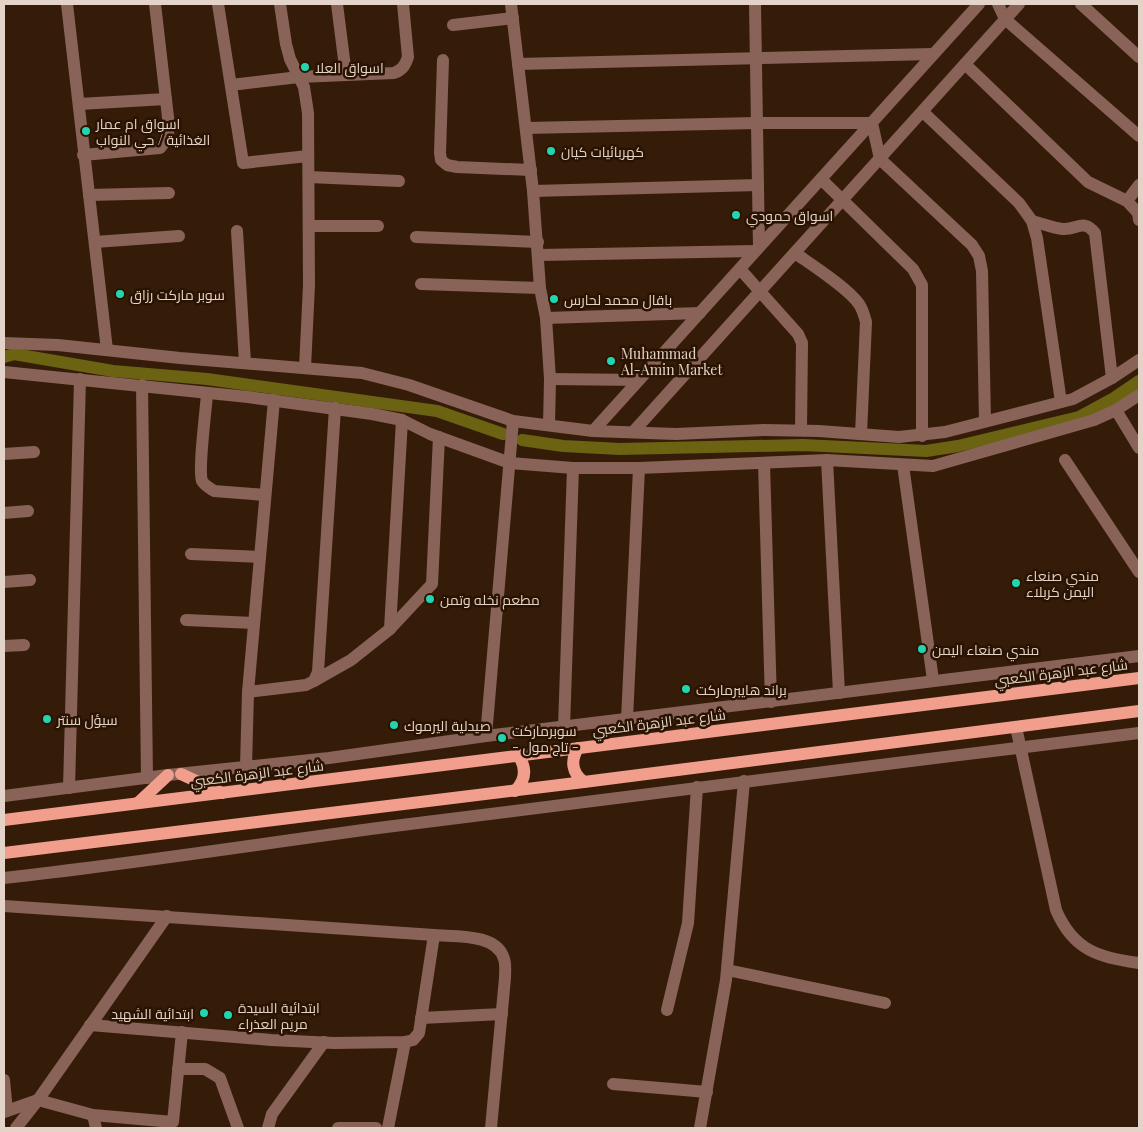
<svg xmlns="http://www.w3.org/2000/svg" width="1143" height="1132" font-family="'Playfair Display',Cairo,serif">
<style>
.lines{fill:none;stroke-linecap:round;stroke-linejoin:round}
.canal{stroke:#6b6312;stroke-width:12}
.minor{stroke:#896258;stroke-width:12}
.major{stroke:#f19f8c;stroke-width:12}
.poi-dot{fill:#21d5b0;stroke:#2a1301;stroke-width:2}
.labels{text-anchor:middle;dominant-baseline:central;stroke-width:5;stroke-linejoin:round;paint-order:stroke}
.poi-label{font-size:14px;fill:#e4d3c8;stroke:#2a1301;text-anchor:start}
.street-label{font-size:14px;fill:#e4d3c8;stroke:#2a1301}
</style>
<rect width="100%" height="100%" fill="#351c09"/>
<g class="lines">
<!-- canal -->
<g class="canal">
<path d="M4,357L14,354L113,371L207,379L437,411L503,434"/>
<path d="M522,440L563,446L620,449L803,445L926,451L958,446L1079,417L1114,398L1139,381"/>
</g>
<!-- minor -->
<g class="minor">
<path d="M67,4L107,350"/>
<path d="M218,4L243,163L308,156"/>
<path d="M280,4L286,44L290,59L304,87L308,113L309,285L305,368"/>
<path d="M337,4L346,75"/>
<path d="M511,4L533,191L540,288L546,318L550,379L549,425"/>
<path d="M755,4L759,247"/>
<path d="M998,4L1005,19L1139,136"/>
<path d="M1081,4L1139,57"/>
<path d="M453,25L513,18"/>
<path d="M443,60L440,153L441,160L447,165L457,167L531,170"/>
<path d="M518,64L933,54"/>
<path d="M965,64L1088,182L1127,201L1138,213L1139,220"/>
<path d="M231,85L299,77L394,73C402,70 405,66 408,57L403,4"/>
<path d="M79,104L166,99"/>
<path d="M923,112L1019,203L1032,221L1037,238L1061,402"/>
<path d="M526,128L757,123H872L880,159L972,245L979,256L982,271L985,421"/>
<path d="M83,155L160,148L167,139L169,126L155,4"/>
<path d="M309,177L399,181"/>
<path d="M821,179L913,269L922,285V436"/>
<path d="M533,191L758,185"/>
<path d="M89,195L169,193"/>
<path d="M1127,201L1139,185"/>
<path d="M1032,221C1041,223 1053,228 1063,229C1077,230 1083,218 1095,233L1112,378"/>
<path d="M309,226H378"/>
<path d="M237,231L245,363"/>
<path d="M416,237L538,242"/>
<path d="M95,242L179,236"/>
<path d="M795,253C812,265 848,288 859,304C863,310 864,315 866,322L861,434"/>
<path d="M539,255L755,251"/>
<path d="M740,269L798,334L802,343L801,430"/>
<path d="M421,284L540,288"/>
<path d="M546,318L700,313"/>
<path d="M4,343L58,345L180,358L362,373L409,385L513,421L593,431L676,434L764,430L819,431L899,437L945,432L1073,399L1112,378L1139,360"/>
<path d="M4,372L248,397L372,414L402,420L430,434L510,463L573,468H639L827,460L933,466L1094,420L1116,410L1139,395"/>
<path d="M550,379L639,380"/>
<path d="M142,385L147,778"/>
<path d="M207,394C206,409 198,470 202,481C205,486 210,488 214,491L265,495"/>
<path d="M1116,410L1139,448"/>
<path d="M593,431L979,4"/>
<path d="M633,432L1019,4"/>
<path d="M4,454L34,452"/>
<path d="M827,460L839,693"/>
<path d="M1065,460L1139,572"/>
<path d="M764,463L771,702"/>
<path d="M903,465L933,680"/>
<path d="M4,513L28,511"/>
<path d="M191,554L260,557"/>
<path d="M4,582L30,580"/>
<path d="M186,620L254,623"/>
<path d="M390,629L402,420"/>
<path d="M4,646L24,645"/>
<path d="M314,681L351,660L390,629L432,584L439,437"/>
<path d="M248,692L306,685L314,681L318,672L335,408"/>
<path d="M627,719L639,468"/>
<path d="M564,727L573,468"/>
<path d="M1016,727L1056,910C1073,950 1099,958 1139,963"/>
<path d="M486,736L513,421"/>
<path d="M246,767L248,692L274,400"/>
<path d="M69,788L80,379"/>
<path d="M4,796L168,775L329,758L486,736L1139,656"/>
<path d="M4,878C131,864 258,844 386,827C637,794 888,764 1139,733"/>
<path d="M4,906L434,935C455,937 497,933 504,959C506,964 505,972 505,978L491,1128"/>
<path d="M727,970L885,1003"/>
<path d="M667,1010L688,923L697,787"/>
<path d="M421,1018L502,1014"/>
<path d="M90,1025L271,1040L334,1043L405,1042L413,1040L419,1033L434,935"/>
<path d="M178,1069H205L220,1078L238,1128"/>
<path d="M4,1080L7,1111"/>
<path d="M613,1084L707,1092"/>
<path d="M4,1112L38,1100L93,1115L173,1122L182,1032"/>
<path d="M93,1115L96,1128"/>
<path d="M16,1128L38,1100L167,916"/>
<path d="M268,1128L272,1114L324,1042"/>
<path d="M338,1128H376"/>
<path d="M388,1128L405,1042"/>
<path d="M700,1128L726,980L744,781"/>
</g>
<!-- major -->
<g class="major">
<path d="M578,748C570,761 572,773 584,782"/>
<path d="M181,774L222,793"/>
<path d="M515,791C526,780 527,768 518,755"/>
<path d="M138,803L168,775"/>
<path d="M4,820L1139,678"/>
<path d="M4,853L584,782L1139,711"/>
</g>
</g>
<!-- markers -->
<g class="poi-dot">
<circle cx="305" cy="67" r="5"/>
<circle cx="86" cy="131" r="5"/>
<circle cx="551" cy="151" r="5"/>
<circle cx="736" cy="215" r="5"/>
<circle cx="120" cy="294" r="5"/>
<circle cx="554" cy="299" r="5"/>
<circle cx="611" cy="361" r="5"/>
<circle cx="1016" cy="583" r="5"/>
<circle cx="430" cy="599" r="5"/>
<circle cx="922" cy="649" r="5"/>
<circle cx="686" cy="689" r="5"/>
<circle cx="47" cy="719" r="5"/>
<circle cx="394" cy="725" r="5"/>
<circle cx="502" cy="738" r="5"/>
<circle cx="204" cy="1013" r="5"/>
<circle cx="228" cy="1015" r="5"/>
</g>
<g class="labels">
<!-- poi labels -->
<g class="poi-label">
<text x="315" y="67">اسواق العلا</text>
<text x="96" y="123">اسواق ام عمار<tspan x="96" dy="16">الغذائية / حي النواب</tspan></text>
<text x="561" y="151">كهربائيات كيان</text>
<text x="746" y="215">اسواق حمودي</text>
<text x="130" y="294">سوبر ماركت رزاق</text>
<text x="564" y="299">باقال محمد لحارس</text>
<text x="621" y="353">Muhammad<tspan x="621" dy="16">Al-Amin Market</tspan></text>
<text x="1026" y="575">مندي صنعاء<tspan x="1026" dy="16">اليمن كربلاء</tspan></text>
<text x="440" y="599">مطعم نخله وتمن</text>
<text x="932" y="649">مندي صنعاء اليمن</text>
<text x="696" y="689">براند هايبرماركت</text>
<text x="57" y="719">سيؤل سنتر</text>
<text x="404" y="725">صيدلية اليرموك</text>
<text x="512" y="730">سوبرماركت<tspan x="512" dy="16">- تاج مول -</tspan></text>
<text x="238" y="1007">ابتدائية السيدة<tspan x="238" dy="16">مريم العذراء</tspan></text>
<text x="194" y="1013" text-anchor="end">ابتدائية الشهيد</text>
</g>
<!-- street labels -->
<g class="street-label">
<text transform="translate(1061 672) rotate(-7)">شارع عبد الزهرة الكعبي</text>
<text transform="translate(659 722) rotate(-7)">شارع عبد الزهرة الكعبي</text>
<text transform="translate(257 773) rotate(-7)">شارع عبد الزهرة الكعبي</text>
</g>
</g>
<!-- border -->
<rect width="1143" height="1132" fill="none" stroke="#e4d3c8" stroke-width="10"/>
</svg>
